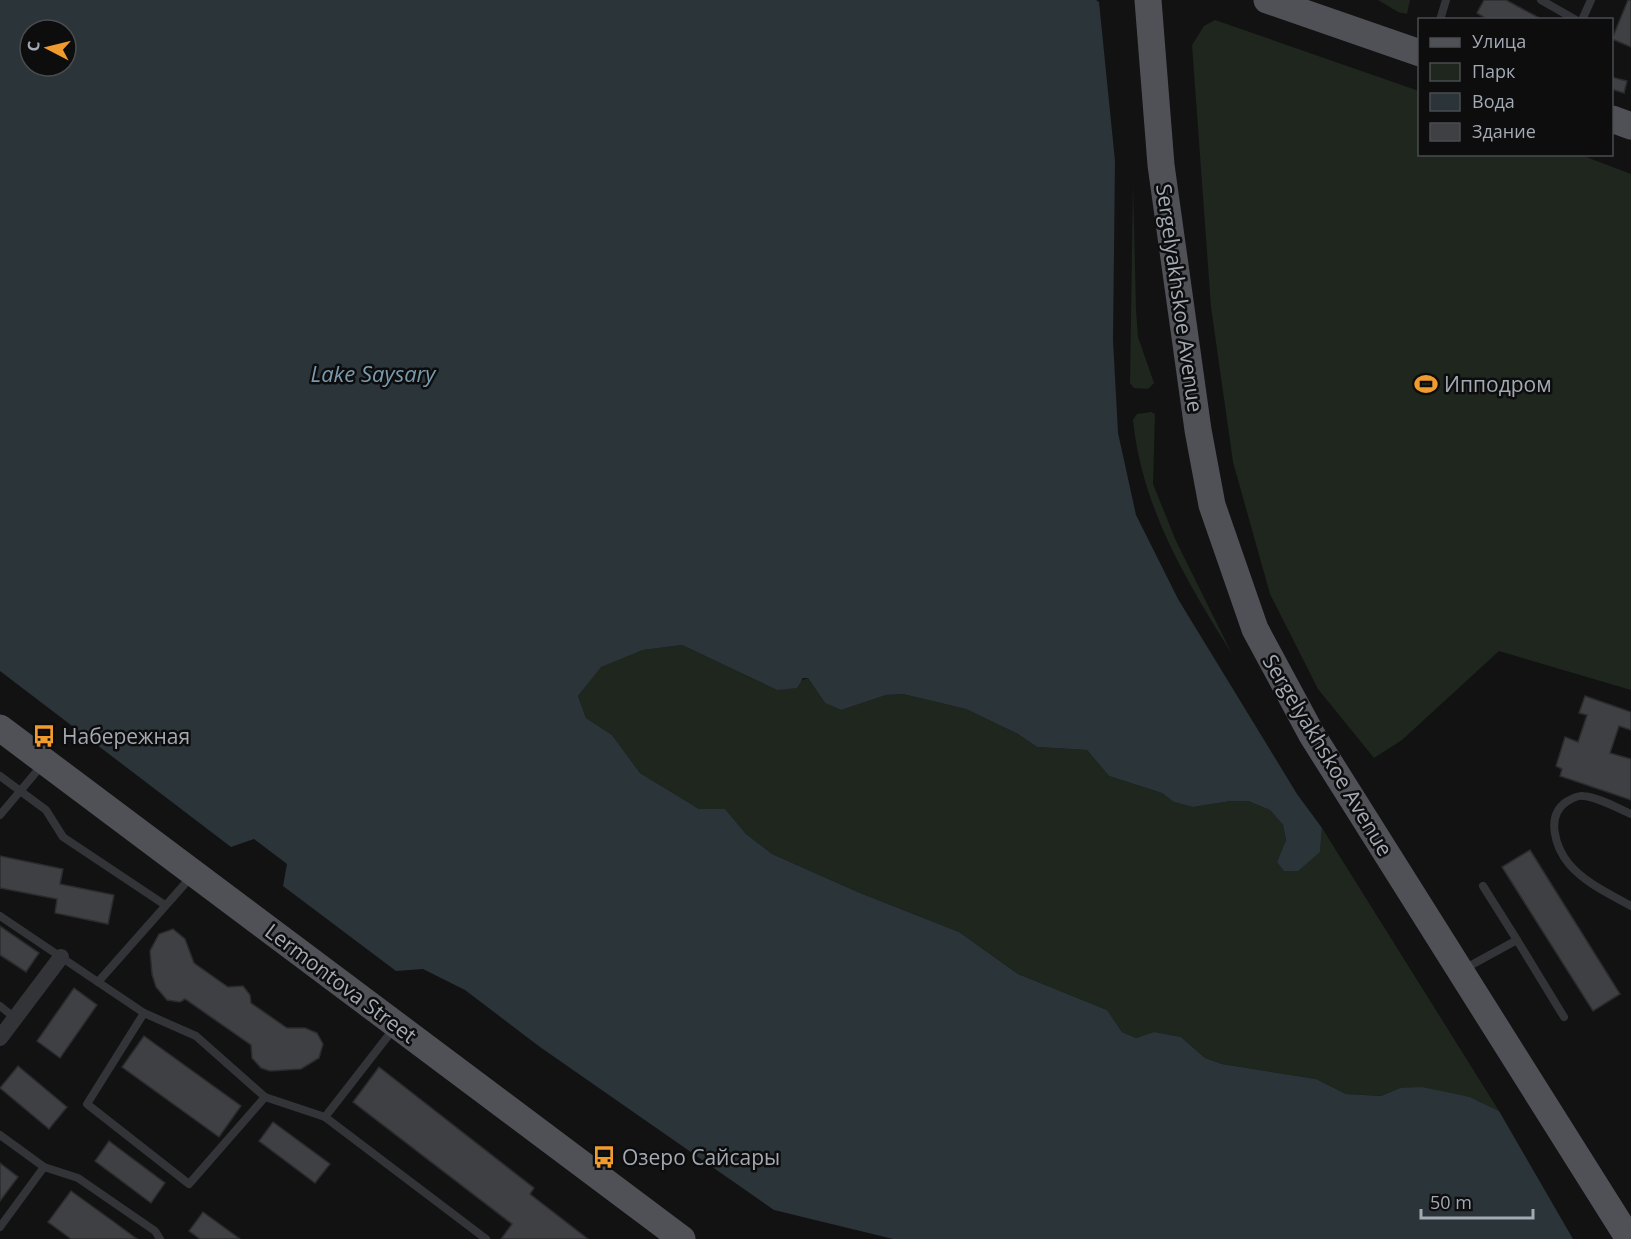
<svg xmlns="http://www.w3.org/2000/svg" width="1631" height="1239" font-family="'Open Sans',sans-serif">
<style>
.green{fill:#1e261e}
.water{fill:#2a3439;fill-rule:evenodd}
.building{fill:#3e4043;stroke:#2c2c2f;stroke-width:1.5}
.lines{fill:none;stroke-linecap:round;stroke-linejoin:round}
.service{stroke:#333438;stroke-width:8}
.minor{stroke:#333438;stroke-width:16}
.primary{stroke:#4f5157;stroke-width:27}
.labels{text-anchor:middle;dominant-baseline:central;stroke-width:5;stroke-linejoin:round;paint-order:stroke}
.street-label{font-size:21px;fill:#a3aab4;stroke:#0d0d0e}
.poi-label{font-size:21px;fill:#a3aab4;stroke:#0d0d0e;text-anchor:start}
.water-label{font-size:22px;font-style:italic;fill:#7a9baf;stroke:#0d0d0e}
</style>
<rect width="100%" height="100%" fill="#121213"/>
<!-- green -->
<g class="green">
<path d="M1378,0H1410L1407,14L1398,12Z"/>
<path d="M1215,20L1419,91L1420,154L1581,155L1631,174V690L1499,651L1402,740L1374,758L1318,689L1270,594L1233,462L1211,307L1192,45L1204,26Z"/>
<path d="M1133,183L1136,310L1138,337L1154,383L1148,389L1134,388L1130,383Z"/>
<path d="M1151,412L1155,414L1153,484L1176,541L1232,654C1186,580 1142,508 1133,420L1137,414Z"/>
<path d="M682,645L777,690L808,678L825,703L841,710L886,695L903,694L966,709L1018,734L1037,747L1087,750L1109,776L1162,793L1175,802L1193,807L1231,801H1248L1270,810L1283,825L1286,840L1277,862L1320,852L1322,828L1499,1111L1470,1097L1400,1088L1381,1096L1346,1094L1316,1079L1222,1064L1205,1058L1181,1037L1154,1032L1136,1038L1122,1032L1107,1010L1018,974L959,932L860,893L772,854L746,834L725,809H699L640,773L612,735L586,718L578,696L600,667L643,650Z"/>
</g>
<!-- water -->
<path class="water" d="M0,0H1096L1099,2L1115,161L1113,340L1118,433L1136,515L1178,599L1297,794L1322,828L1320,852L1298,871H1284L1277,862L1286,840L1283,825L1270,810L1248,801H1231L1193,807L1174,802L1162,793L1109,776L1087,750L1037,747L1018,734L966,709L903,694L886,695L841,710L825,703L808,678H803L797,688L777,690L682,645L643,650L601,667L578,696L586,718L612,735L640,773L699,809H725L746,834L772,854L860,893L959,932L1018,974L1107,1010L1122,1032L1136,1038L1154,1032L1181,1037L1205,1058L1222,1064L1316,1079L1346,1094L1381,1096L1400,1088L1422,1087L1470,1097L1499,1111L1573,1239H893L774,1210L540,1047L465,990L423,969L396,971L283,886L287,864L254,839L231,847L0,671ZM30,30H66V66H30Z"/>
<!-- building -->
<g class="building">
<path d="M1484,0H1506L1543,20H1488L1477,13Z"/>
<path d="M1628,0H1631V47L1612,39Z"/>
<path d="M1611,77L1627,81L1624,93L1611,89Z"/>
<path d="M1585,696L1631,712V730L1619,726L1610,753L1631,759V800L1560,776L1562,769L1556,766L1565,737L1578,742L1587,715L1579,713Z"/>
<path d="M1530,850L1620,994L1593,1011L1502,867Z"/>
<path d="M0,856L63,869L60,884L114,895L108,924L55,913L57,899L0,888Z"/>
<path d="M0,926L39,953L26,972L0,955Z"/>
<path d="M173,929L185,939L194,963L228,987L243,986L250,995L251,1003L287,1028H305L317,1033L323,1044L319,1058L301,1069L270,1071L261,1068L252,1058L251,1045L185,999L180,1002L167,1000L156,987L152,974L150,951L159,934Z"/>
<path d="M74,988L97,1005L60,1058L37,1041Z"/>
<path d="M144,1036L241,1106L219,1137L122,1067Z"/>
<path d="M18,1066L67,1107L49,1129L0,1088Z"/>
<path d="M379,1067L534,1188L530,1194L588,1239H501L512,1224L353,1102Z"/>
<path d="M273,1122L330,1164L315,1183L259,1141Z"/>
<path d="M109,1141L165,1183L151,1203L95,1161Z"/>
<path d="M0,1163L18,1177L0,1201Z"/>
<path d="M71,1191L114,1222L137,1239H71L48,1222Z"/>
<path d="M203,1212L240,1239H200L189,1231Z"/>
</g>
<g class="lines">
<!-- service -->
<g class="service">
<path d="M1541,0L1576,20"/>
<path d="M1440,20L1446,0"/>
<path d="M1582,20L1591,0"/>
<path d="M0,776L46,810L63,837L165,905"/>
<path d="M1631,814C1617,808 1598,797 1583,796C1577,795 1571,799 1566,802C1545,817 1556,848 1569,864C1585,883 1610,894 1631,906"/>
<path d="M0,815L43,764"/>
<path d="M1483,886L1517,940"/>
<path d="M0,916L144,1013L196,1036L265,1097L325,1117L486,1239"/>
<path d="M1464,969L1517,940L1564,1017"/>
<path d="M98,982L191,877"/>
<path d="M0,1006L15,1018"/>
<path d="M144,1013L87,1104L189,1184L265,1097"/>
<path d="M325,1117L395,1027"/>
<path d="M0,1135L44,1167L78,1178L155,1231L160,1239"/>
<path d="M0,1227L44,1167"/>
</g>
<!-- minor -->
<path class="minor" d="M0,1038L61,957"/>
<!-- primary -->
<g class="primary">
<path d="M1148,0L1161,165L1198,430L1212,505L1255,629L1312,735L1629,1239"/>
<path d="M1267,0L1420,53"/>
<path d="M1612,119L1631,126"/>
<path d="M0,728L682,1239"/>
</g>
</g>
<!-- icons -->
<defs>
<g id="stadium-bare" transform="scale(1.8)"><path d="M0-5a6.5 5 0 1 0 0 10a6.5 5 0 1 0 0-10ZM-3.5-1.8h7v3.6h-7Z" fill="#f09b2d" stroke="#0d0d0e" stroke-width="2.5" paint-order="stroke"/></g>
<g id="bus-bare" transform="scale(1.8)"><path d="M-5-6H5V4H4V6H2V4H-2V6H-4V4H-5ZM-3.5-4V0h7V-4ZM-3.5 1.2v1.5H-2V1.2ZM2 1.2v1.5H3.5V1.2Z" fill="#f09b2d" stroke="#0d0d0e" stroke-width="2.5" paint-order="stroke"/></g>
</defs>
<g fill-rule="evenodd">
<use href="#stadium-bare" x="1426" y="384"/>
<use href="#bus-bare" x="44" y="736"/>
<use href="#bus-bare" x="604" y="1157"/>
</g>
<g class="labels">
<!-- street labels -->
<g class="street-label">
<text transform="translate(1180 298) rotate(82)">Sergelyakhskoe Avenue</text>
<text transform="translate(1328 755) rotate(59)">Sergelyakhskoe Avenue</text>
<text transform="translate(341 983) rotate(37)">Lermontova Street</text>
</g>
<!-- poi labels -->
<g class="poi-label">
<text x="1444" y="384">Ипподром</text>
<text x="62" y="736">Набережная</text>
<text x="622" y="1157">Озеро Сайсары</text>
</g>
<!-- water labels -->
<g class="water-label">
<text x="373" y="373">Lake Saysary</text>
</g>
</g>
<!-- legend -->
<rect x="1418" y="18" width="195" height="138" fill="#0d0d0e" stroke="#494c50" stroke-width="1.5"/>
<rect x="1430" y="38" width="30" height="9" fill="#4f5157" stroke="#494c50" stroke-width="1.5"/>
<text x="1472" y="48" font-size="18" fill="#a3aab4">Улица</text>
<rect x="1430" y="63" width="30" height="18" fill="#1e261e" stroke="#494c50" stroke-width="1.5"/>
<text x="1472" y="78" font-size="18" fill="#a3aab4">Парк</text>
<rect x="1430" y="93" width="30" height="18" fill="#2a3439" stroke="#494c50" stroke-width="1.5"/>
<text x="1472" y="108" font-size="18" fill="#a3aab4">Вода</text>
<rect x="1430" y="123" width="30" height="18" fill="#3e4043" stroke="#494c50" stroke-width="1.5"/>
<text x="1472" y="138" font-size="18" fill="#a3aab4">Здание</text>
<!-- north arrow -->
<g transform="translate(48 48) rotate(277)"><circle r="28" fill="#0d0d0e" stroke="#494c50" stroke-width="1.5"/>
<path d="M0-4.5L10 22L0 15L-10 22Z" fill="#f09b2d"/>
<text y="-9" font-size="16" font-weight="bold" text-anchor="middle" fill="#a3aab4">С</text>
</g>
<!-- scale -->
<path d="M1421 1209v9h112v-9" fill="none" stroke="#a3aab4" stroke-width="3"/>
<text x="1430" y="1209" font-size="18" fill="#a3aab4" stroke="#0d0d0e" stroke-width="4.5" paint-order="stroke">50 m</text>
</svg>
